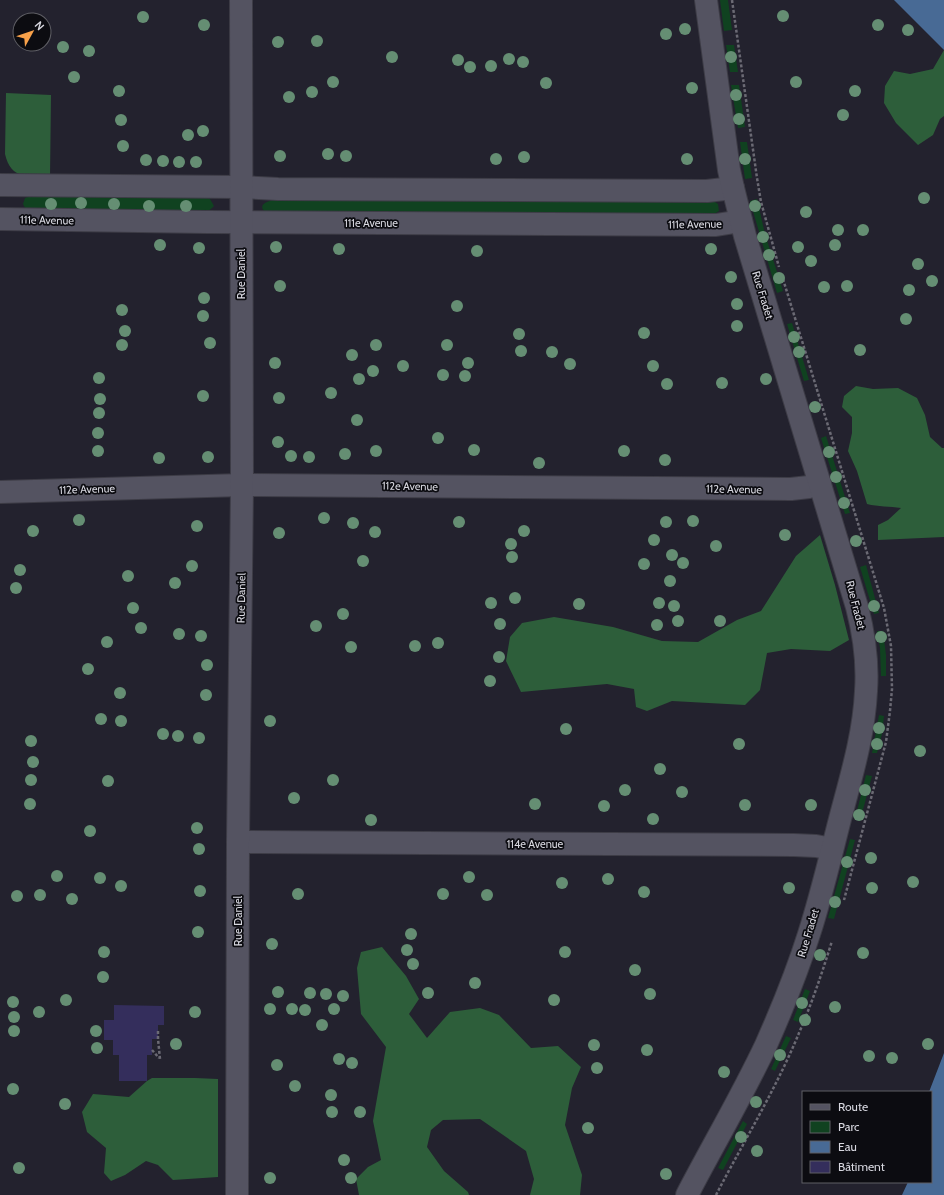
<svg xmlns="http://www.w3.org/2000/svg" width="944" height="1195" font-family="Cabin,sans-serif">
<style>
.green{fill:#104220}
.forest{fill:#2d5e3a}
.water{fill:#486a95}
.building{fill:#342e5c}
.lines{fill:none;stroke-linecap:round;stroke-linejoin:round}
.minor-casing{stroke:#3d3c46;stroke-width:24}
.path{stroke:#6b6a74;stroke-width:2.5;stroke-dasharray:3 2;stroke-linecap:butt}
.minor{stroke:#545361;stroke-width:22}
.tree{fill:#658e73}
.labels{text-anchor:middle;dominant-baseline:central;stroke-width:3.5;stroke-linejoin:round;paint-order:stroke}
.street-label{font-size:11px;fill:#d8d8e0;stroke:#0c0c11}
</style>
<rect width="100%" height="100%" fill="#23222e"/>
<!-- green -->
<g class="green">
<path d="M720,0H728L732,30L724,31Z"/>
<path d="M726,45H734L738,72H730Z"/>
<path d="M731,85H739L745,127L738,128Z"/>
<path d="M740,142H747L752,178L745,179Z"/>
<path d="M63,194L207,198L210,199L214,206L212,208L207,212L28,209L25,208L23,204L25,198L31,196Z"/>
<path d="M757,199L765,234L783,291L777,293L750,201Z"/>
<path d="M274,200H712L718,204L719,211L714,214L264,211C258,204 268,201 274,200Z"/>
<path d="M792,323L809,380L804,381L787,324Z"/>
<path d="M826,436L850,513L845,514L821,438Z"/>
<path d="M866,565L879,613L874,614L860,567Z"/>
<path d="M877,631H883L886,655V676H881L880,648Z"/>
<path d="M879,715L884,716L882,734L877,753H872Z"/>
<path d="M866,775L872,776L860,821L855,819Z"/>
<path d="M850,839L855,840L834,919L828,918Z"/>
<path d="M805,989L810,991L798,1022L793,1020Z"/>
<path d="M786,1036L791,1038L775,1071L771,1069Z"/>
<path d="M743,1121L747,1124L723,1170L718,1168Z"/>
</g>
<!-- forest -->
<g class="forest">
<path d="M944,50V116L940,119L933,135L918,145L896,123L884,103L885,86L894,71L910,74L933,69Z"/>
<path d="M6,93L51,95L50,177C28,176 11,180 5,154Z"/>
<path d="M856,386L873,389L898,388L917,398L925,415L930,437L942,448H944V537L878,540V525L888,520L901,508C890,506 878,507 867,504L857,471L848,451L852,433V417L842,407L844,396Z"/>
<path d="M820,535L835,585L849,640L830,651L791,649L767,653L760,690L745,705L672,701L647,711L636,707L634,689L607,684L521,692L506,661L510,637L522,623L554,617L613,627L662,641L698,642L737,620L761,611L796,556Z"/>
<path d="M382,947L406,976L419,999L409,1014L427,1038L450,1012L480,1008L499,1015L531,1048L558,1046L581,1067L572,1088L565,1125L582,1175L580,1195H530L534,1179L526,1151L480,1119L443,1120L431,1130L427,1147L444,1171L468,1192L469,1195H359L356,1179L368,1167L381,1160L373,1121L386,1047L361,1014L357,968L361,952Z"/>
<path d="M152,1078H195L218,1079V1177L173,1180L158,1165L146,1161L125,1175L111,1181L104,1173L106,1148L87,1132L82,1112L93,1094L129,1097L147,1081Z"/>
</g>
<!-- water -->
<g class="water">
<path d="M894,0H944V50Z"/>
<path d="M944,1053V1195H902L908,1182H931V1092H929Z"/>
</g>
<!-- building -->
<path class="building" d="M114,1005L164,1006V1025H158V1039H152V1055H147V1081H119V1055H113V1040H104V1020H114Z"/>
<g class="lines">
<!-- minor casing -->
<g class="minor-casing">
<g id="minor">
<path d="M0,185L241,187L278,189L707,191L733,188"/>
<path d="M0,219L206,222L716,225L741,221"/>
<path d="M0,492L242,485L791,489L809,487L820,484"/>
<path d="M238,842L794,845L816,846L832,849"/>
<path d="M237,1195L238,842L242,485L241,0"/>
<path d="M687,1195C713,1145 742,1096 766,1045C782,1009 797,972 809,934C821,897 830,858 840,819C851,777 864,735 866,691C868,663 864,634 857,607L745,236L733,188L729,170L706,0"/>
</g>
</g>
<!-- path -->
<g class="path">
<path d="M732,0L757,178L761,202L779,267"/>
<path d="M783,279L884,608L891,646L892,689L890,711L886,742L844,900"/>
<path d="M158,1031V1039L160,1059"/>
<path d="M152,1050L159,1058"/>
<path d="M716,1195C744,1141 776,1089 799,1033C812,1003 822,973 832,941"/>
</g>
<!-- minor -->
<use href="#minor" class="minor"/>
</g>
<!-- trees -->
<g class="tree">
<circle cx="783" cy="16" r="6"/>
<circle cx="143" cy="17" r="6"/>
<circle cx="204" cy="25" r="6"/>
<circle cx="878" cy="25" r="6"/>
<circle cx="685" cy="29" r="6"/>
<circle cx="908" cy="30" r="6"/>
<circle cx="666" cy="34" r="6"/>
<circle cx="317" cy="41" r="6"/>
<circle cx="278" cy="42" r="6"/>
<circle cx="63" cy="47" r="6"/>
<circle cx="89" cy="51" r="6"/>
<circle cx="392" cy="57" r="6"/>
<circle cx="731" cy="57" r="6"/>
<circle cx="509" cy="59" r="6"/>
<circle cx="458" cy="60" r="6"/>
<circle cx="523" cy="62" r="6"/>
<circle cx="491" cy="66" r="6"/>
<circle cx="470" cy="67" r="6"/>
<circle cx="74" cy="77" r="6"/>
<circle cx="333" cy="82" r="6"/>
<circle cx="796" cy="82" r="6"/>
<circle cx="546" cy="83" r="6"/>
<circle cx="692" cy="88" r="6"/>
<circle cx="119" cy="91" r="6"/>
<circle cx="855" cy="91" r="6"/>
<circle cx="312" cy="92" r="6"/>
<circle cx="736" cy="95" r="6"/>
<circle cx="289" cy="97" r="6"/>
<circle cx="843" cy="115" r="6"/>
<circle cx="739" cy="119" r="6"/>
<circle cx="121" cy="120" r="6"/>
<circle cx="203" cy="131" r="6"/>
<circle cx="188" cy="135" r="6"/>
<circle cx="123" cy="146" r="6"/>
<circle cx="328" cy="154" r="6"/>
<circle cx="280" cy="156" r="6"/>
<circle cx="346" cy="156" r="6"/>
<circle cx="524" cy="157" r="6"/>
<circle cx="496" cy="159" r="6"/>
<circle cx="687" cy="159" r="6"/>
<circle cx="745" cy="159" r="6"/>
<circle cx="146" cy="160" r="6"/>
<circle cx="163" cy="161" r="6"/>
<circle cx="179" cy="162" r="6"/>
<circle cx="196" cy="162" r="6"/>
<circle cx="924" cy="198" r="6"/>
<circle cx="81" cy="203" r="6"/>
<circle cx="51" cy="204" r="6"/>
<circle cx="114" cy="204" r="6"/>
<circle cx="149" cy="206" r="6"/>
<circle cx="186" cy="206" r="6"/>
<circle cx="755" cy="206" r="6"/>
<circle cx="806" cy="212" r="6"/>
<circle cx="838" cy="230" r="6"/>
<circle cx="863" cy="230" r="6"/>
<circle cx="763" cy="237" r="6"/>
<circle cx="160" cy="245" r="6"/>
<circle cx="835" cy="245" r="6"/>
<circle cx="276" cy="247" r="6"/>
<circle cx="798" cy="247" r="6"/>
<circle cx="199" cy="248" r="6"/>
<circle cx="339" cy="249" r="6"/>
<circle cx="711" cy="249" r="6"/>
<circle cx="477" cy="251" r="6"/>
<circle cx="769" cy="255" r="6"/>
<circle cx="811" cy="261" r="6"/>
<circle cx="918" cy="264" r="6"/>
<circle cx="731" cy="277" r="6"/>
<circle cx="779" cy="278" r="6"/>
<circle cx="932" cy="281" r="6"/>
<circle cx="280" cy="286" r="6"/>
<circle cx="847" cy="286" r="6"/>
<circle cx="824" cy="287" r="6"/>
<circle cx="909" cy="290" r="6"/>
<circle cx="204" cy="298" r="6"/>
<circle cx="737" cy="304" r="6"/>
<circle cx="457" cy="306" r="6"/>
<circle cx="122" cy="310" r="6"/>
<circle cx="203" cy="316" r="6"/>
<circle cx="906" cy="319" r="6"/>
<circle cx="737" cy="326" r="6"/>
<circle cx="125" cy="331" r="6"/>
<circle cx="644" cy="333" r="6"/>
<circle cx="519" cy="334" r="6"/>
<circle cx="794" cy="337" r="6"/>
<circle cx="210" cy="343" r="6"/>
<circle cx="122" cy="345" r="6"/>
<circle cx="376" cy="345" r="6"/>
<circle cx="447" cy="345" r="6"/>
<circle cx="860" cy="350" r="6"/>
<circle cx="521" cy="351" r="6"/>
<circle cx="552" cy="352" r="6"/>
<circle cx="799" cy="352" r="6"/>
<circle cx="352" cy="355" r="6"/>
<circle cx="275" cy="363" r="6"/>
<circle cx="468" cy="363" r="6"/>
<circle cx="570" cy="364" r="6"/>
<circle cx="403" cy="366" r="6"/>
<circle cx="653" cy="366" r="6"/>
<circle cx="373" cy="371" r="6"/>
<circle cx="443" cy="375" r="6"/>
<circle cx="465" cy="376" r="6"/>
<circle cx="99" cy="378" r="6"/>
<circle cx="359" cy="379" r="6"/>
<circle cx="766" cy="379" r="6"/>
<circle cx="722" cy="383" r="6"/>
<circle cx="667" cy="384" r="6"/>
<circle cx="331" cy="393" r="6"/>
<circle cx="203" cy="396" r="6"/>
<circle cx="279" cy="398" r="6"/>
<circle cx="100" cy="399" r="6"/>
<circle cx="815" cy="407" r="6"/>
<circle cx="99" cy="413" r="6"/>
<circle cx="357" cy="420" r="6"/>
<circle cx="98" cy="433" r="6"/>
<circle cx="438" cy="438" r="6"/>
<circle cx="278" cy="442" r="6"/>
<circle cx="474" cy="450" r="6"/>
<circle cx="98" cy="451" r="6"/>
<circle cx="376" cy="451" r="6"/>
<circle cx="624" cy="451" r="6"/>
<circle cx="829" cy="452" r="6"/>
<circle cx="345" cy="454" r="6"/>
<circle cx="291" cy="456" r="6"/>
<circle cx="208" cy="457" r="6"/>
<circle cx="309" cy="457" r="6"/>
<circle cx="159" cy="458" r="6"/>
<circle cx="665" cy="460" r="6"/>
<circle cx="539" cy="463" r="6"/>
<circle cx="836" cy="477" r="6"/>
<circle cx="844" cy="503" r="6"/>
<circle cx="324" cy="518" r="6"/>
<circle cx="79" cy="520" r="6"/>
<circle cx="693" cy="521" r="6"/>
<circle cx="459" cy="522" r="6"/>
<circle cx="666" cy="522" r="6"/>
<circle cx="353" cy="523" r="6"/>
<circle cx="197" cy="526" r="6"/>
<circle cx="33" cy="531" r="6"/>
<circle cx="524" cy="531" r="6"/>
<circle cx="375" cy="532" r="6"/>
<circle cx="279" cy="533" r="6"/>
<circle cx="785" cy="535" r="6"/>
<circle cx="654" cy="540" r="6"/>
<circle cx="856" cy="541" r="6"/>
<circle cx="511" cy="544" r="6"/>
<circle cx="716" cy="546" r="6"/>
<circle cx="672" cy="555" r="6"/>
<circle cx="512" cy="557" r="6"/>
<circle cx="363" cy="561" r="6"/>
<circle cx="683" cy="563" r="6"/>
<circle cx="644" cy="564" r="6"/>
<circle cx="192" cy="566" r="6"/>
<circle cx="20" cy="570" r="6"/>
<circle cx="128" cy="576" r="6"/>
<circle cx="670" cy="581" r="6"/>
<circle cx="175" cy="583" r="6"/>
<circle cx="16" cy="588" r="6"/>
<circle cx="515" cy="598" r="6"/>
<circle cx="491" cy="603" r="6"/>
<circle cx="659" cy="603" r="6"/>
<circle cx="579" cy="604" r="6"/>
<circle cx="674" cy="606" r="6"/>
<circle cx="874" cy="606" r="6"/>
<circle cx="133" cy="608" r="6"/>
<circle cx="343" cy="614" r="6"/>
<circle cx="678" cy="621" r="6"/>
<circle cx="720" cy="621" r="6"/>
<circle cx="500" cy="624" r="6"/>
<circle cx="657" cy="625" r="6"/>
<circle cx="316" cy="626" r="6"/>
<circle cx="141" cy="628" r="6"/>
<circle cx="179" cy="634" r="6"/>
<circle cx="201" cy="636" r="6"/>
<circle cx="881" cy="637" r="6"/>
<circle cx="107" cy="642" r="6"/>
<circle cx="438" cy="643" r="6"/>
<circle cx="415" cy="646" r="6"/>
<circle cx="351" cy="647" r="6"/>
<circle cx="499" cy="657" r="6"/>
<circle cx="207" cy="665" r="6"/>
<circle cx="88" cy="669" r="6"/>
<circle cx="490" cy="681" r="6"/>
<circle cx="120" cy="693" r="6"/>
<circle cx="206" cy="695" r="6"/>
<circle cx="101" cy="719" r="6"/>
<circle cx="121" cy="721" r="6"/>
<circle cx="270" cy="721" r="6"/>
<circle cx="879" cy="728" r="6"/>
<circle cx="566" cy="729" r="6"/>
<circle cx="163" cy="734" r="6"/>
<circle cx="178" cy="736" r="6"/>
<circle cx="199" cy="738" r="6"/>
<circle cx="31" cy="741" r="6"/>
<circle cx="739" cy="744" r="6"/>
<circle cx="877" cy="744" r="6"/>
<circle cx="920" cy="751" r="6"/>
<circle cx="33" cy="762" r="6"/>
<circle cx="660" cy="769" r="6"/>
<circle cx="31" cy="780" r="6"/>
<circle cx="333" cy="780" r="6"/>
<circle cx="108" cy="781" r="6"/>
<circle cx="625" cy="790" r="6"/>
<circle cx="865" cy="790" r="6"/>
<circle cx="682" cy="792" r="6"/>
<circle cx="294" cy="798" r="6"/>
<circle cx="30" cy="804" r="6"/>
<circle cx="535" cy="804" r="6"/>
<circle cx="745" cy="805" r="6"/>
<circle cx="811" cy="805" r="6"/>
<circle cx="604" cy="806" r="6"/>
<circle cx="859" cy="815" r="6"/>
<circle cx="653" cy="819" r="6"/>
<circle cx="371" cy="820" r="6"/>
<circle cx="197" cy="828" r="6"/>
<circle cx="90" cy="831" r="6"/>
<circle cx="199" cy="849" r="6"/>
<circle cx="871" cy="858" r="6"/>
<circle cx="847" cy="862" r="6"/>
<circle cx="57" cy="876" r="6"/>
<circle cx="469" cy="877" r="6"/>
<circle cx="100" cy="878" r="6"/>
<circle cx="608" cy="879" r="6"/>
<circle cx="913" cy="882" r="6"/>
<circle cx="562" cy="883" r="6"/>
<circle cx="121" cy="886" r="6"/>
<circle cx="789" cy="888" r="6"/>
<circle cx="872" cy="888" r="6"/>
<circle cx="200" cy="891" r="6"/>
<circle cx="644" cy="892" r="6"/>
<circle cx="298" cy="894" r="6"/>
<circle cx="443" cy="894" r="6"/>
<circle cx="40" cy="895" r="6"/>
<circle cx="487" cy="895" r="6"/>
<circle cx="17" cy="896" r="6"/>
<circle cx="72" cy="899" r="6"/>
<circle cx="835" cy="902" r="6"/>
<circle cx="198" cy="932" r="6"/>
<circle cx="411" cy="934" r="6"/>
<circle cx="272" cy="944" r="6"/>
<circle cx="407" cy="950" r="6"/>
<circle cx="104" cy="952" r="6"/>
<circle cx="565" cy="952" r="6"/>
<circle cx="863" cy="953" r="6"/>
<circle cx="820" cy="955" r="6"/>
<circle cx="413" cy="964" r="6"/>
<circle cx="635" cy="970" r="6"/>
<circle cx="103" cy="977" r="6"/>
<circle cx="475" cy="983" r="6"/>
<circle cx="278" cy="992" r="6"/>
<circle cx="310" cy="993" r="6"/>
<circle cx="428" cy="993" r="6"/>
<circle cx="326" cy="994" r="6"/>
<circle cx="650" cy="994" r="6"/>
<circle cx="343" cy="996" r="6"/>
<circle cx="66" cy="1000" r="6"/>
<circle cx="554" cy="1000" r="6"/>
<circle cx="13" cy="1002" r="6"/>
<circle cx="802" cy="1003" r="6"/>
<circle cx="835" cy="1007" r="6"/>
<circle cx="270" cy="1009" r="6"/>
<circle cx="292" cy="1009" r="6"/>
<circle cx="334" cy="1009" r="6"/>
<circle cx="305" cy="1010" r="6"/>
<circle cx="39" cy="1012" r="6"/>
<circle cx="195" cy="1012" r="6"/>
<circle cx="14" cy="1017" r="6"/>
<circle cx="805" cy="1020" r="6"/>
<circle cx="322" cy="1025" r="6"/>
<circle cx="14" cy="1031" r="6"/>
<circle cx="96" cy="1031" r="6"/>
<circle cx="176" cy="1044" r="6"/>
<circle cx="928" cy="1044" r="6"/>
<circle cx="594" cy="1045" r="6"/>
<circle cx="97" cy="1048" r="6"/>
<circle cx="647" cy="1050" r="6"/>
<circle cx="780" cy="1055" r="6"/>
<circle cx="869" cy="1056" r="6"/>
<circle cx="892" cy="1058" r="6"/>
<circle cx="339" cy="1059" r="6"/>
<circle cx="352" cy="1063" r="6"/>
<circle cx="277" cy="1065" r="6"/>
<circle cx="597" cy="1068" r="6"/>
<circle cx="724" cy="1072" r="6"/>
<circle cx="295" cy="1086" r="6"/>
<circle cx="13" cy="1089" r="6"/>
<circle cx="331" cy="1095" r="6"/>
<circle cx="756" cy="1102" r="6"/>
<circle cx="65" cy="1104" r="6"/>
<circle cx="332" cy="1112" r="6"/>
<circle cx="360" cy="1112" r="6"/>
<circle cx="588" cy="1128" r="6"/>
<circle cx="741" cy="1137" r="6"/>
<circle cx="757" cy="1151" r="6"/>
<circle cx="344" cy="1160" r="6"/>
<circle cx="19" cy="1168" r="6"/>
<circle cx="666" cy="1174" r="6"/>
<circle cx="270" cy="1178" r="6"/>
<circle cx="351" cy="1178" r="6"/>
</g>
<g class="labels">
<!-- street labels -->
<g class="street-label">
<text transform="translate(47 220) rotate(1)">111e Avenue</text>
<text x="371" y="223">111e Avenue</text>
<text transform="translate(695 224) rotate(-1)">111e Avenue</text>
<text transform="translate(241 274) rotate(-90)">Rue Daniel</text>
<text transform="translate(763 295) rotate(73)">Rue Fradet</text>
<text transform="translate(410 486) rotate(1)">112e Avenue</text>
<text transform="translate(87 489) rotate(-2)">112e Avenue</text>
<text transform="translate(734 489) rotate(1)">112e Avenue</text>
<text transform="translate(241 598) rotate(-89)">Rue Daniel</text>
<text transform="translate(856 605) rotate(76)">Rue Fradet</text>
<text x="535" y="844">114e Avenue</text>
<text transform="translate(238 921) rotate(-90)">Rue Daniel</text>
<text transform="translate(808 933) rotate(-73)">Rue Fradet</text>
</g>
</g>
<!-- legend -->
<rect x="802" y="1091" width="130" height="92" fill="#0c0c11" stroke="#5e5e64"/>
<rect x="810" y="1104" width="20" height="6" fill="#545361" stroke="#5e5e64"/>
<text x="838" y="1111" font-size="12" fill="#d8d8e0">Route</text>
<rect x="810" y="1121" width="20" height="12" fill="#104220" stroke="#5e5e64"/>
<text x="838" y="1131" font-size="12" fill="#d8d8e0">Parc</text>
<rect x="810" y="1141" width="20" height="12" fill="#486a95" stroke="#5e5e64"/>
<text x="838" y="1151" font-size="12" fill="#d8d8e0">Eau</text>
<rect x="810" y="1161" width="20" height="12" fill="#342e5c" stroke="#5e5e64"/>
<text x="838" y="1171" font-size="12" fill="#d8d8e0">Bâtiment</text>
<!-- north arrow -->
<g transform="translate(32 32) rotate(50)"><circle r="19" fill="#0c0c11" stroke="#5e5e64"/>
<path d="M0-3L7 15L0 10L-7 15Z" fill="#f8a14a"/>
<text y="-6" font-size="11" font-weight="bold" text-anchor="middle" fill="#d8d8e0">N</text>
</g>
</svg>
